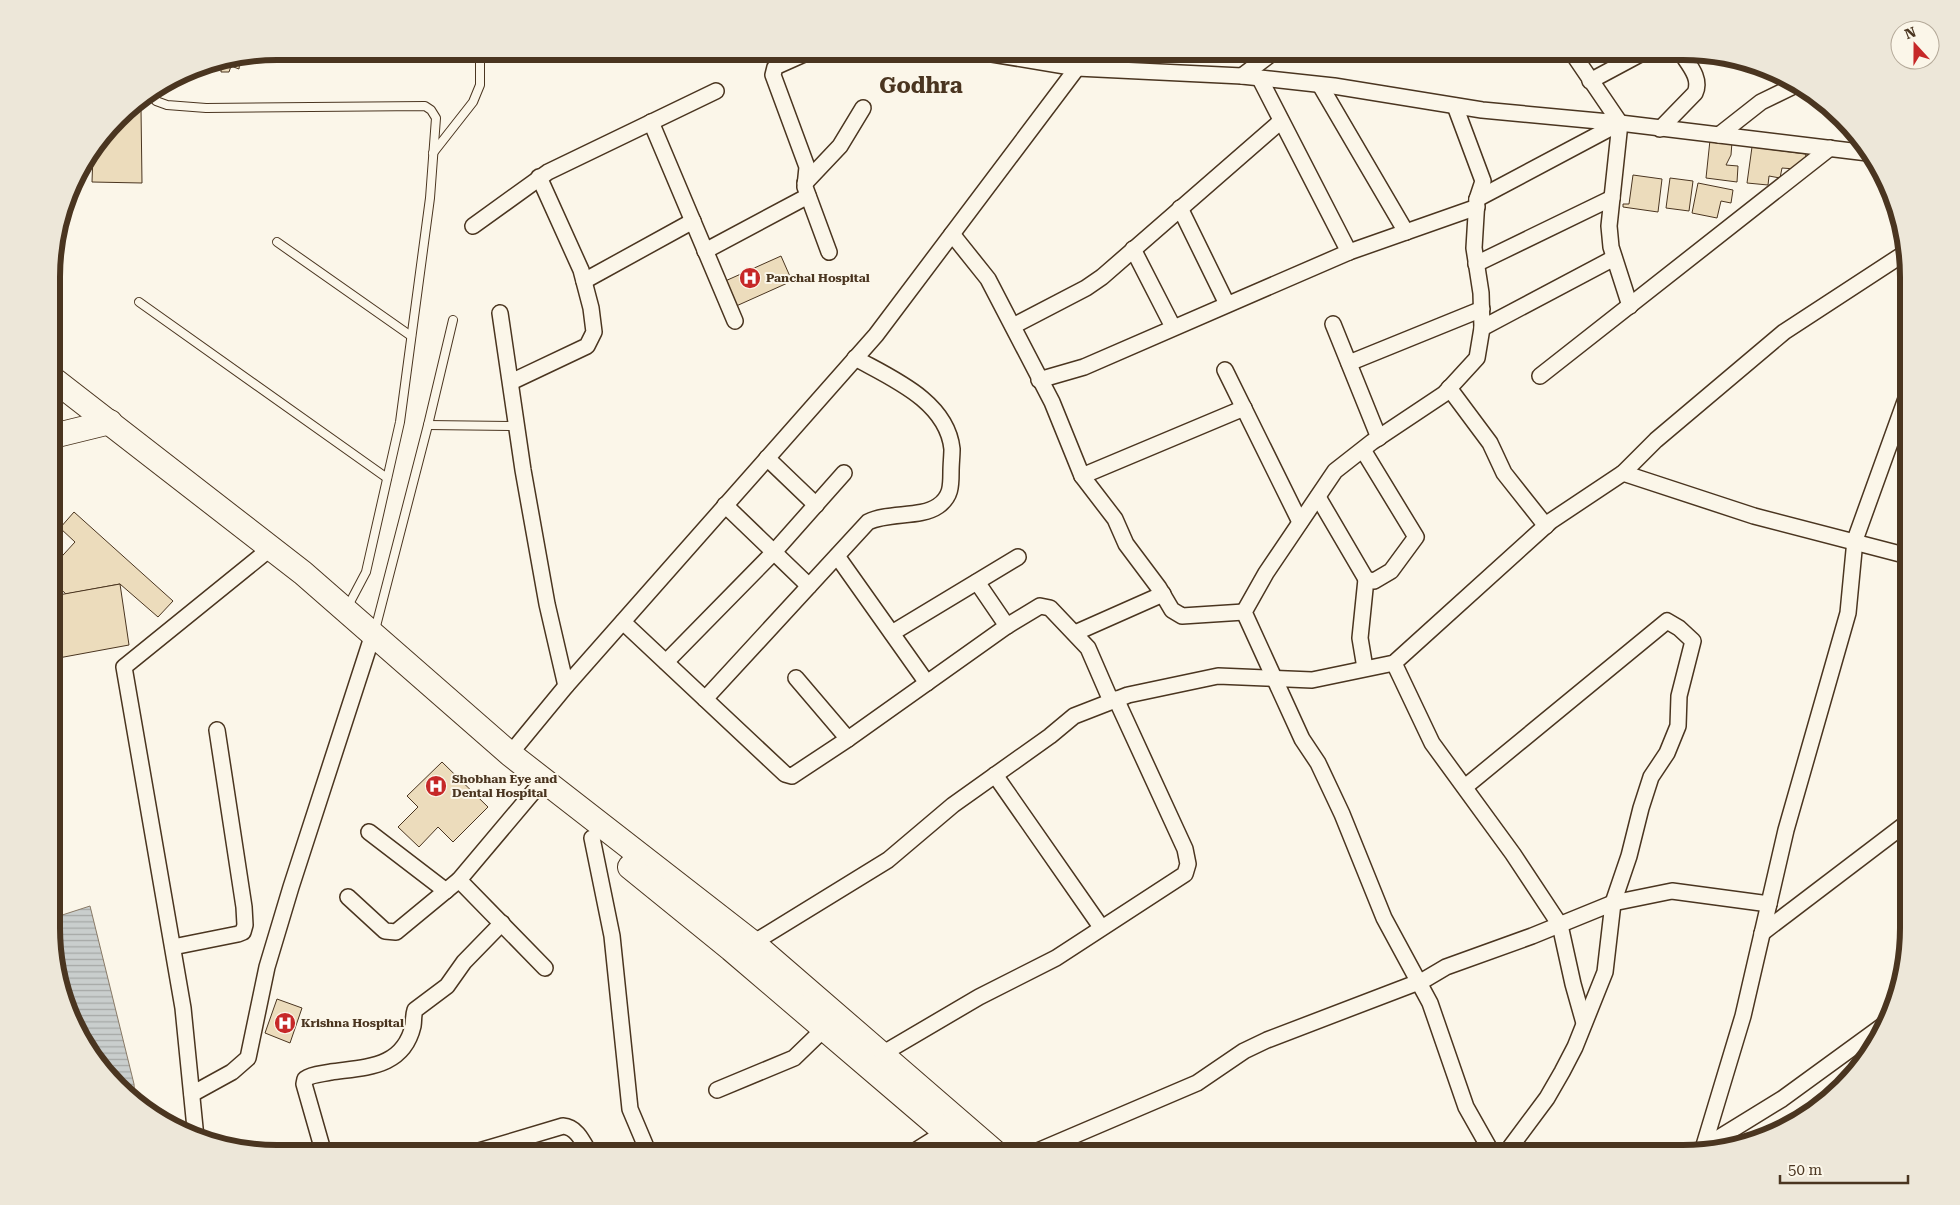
<svg xmlns="http://www.w3.org/2000/svg" width="1960" height="1205" font-family="'Roboto Serif',serif">
<style>
.water{fill:url(#water-rules);stroke:#887966}
.building{fill:#ecdcbc;stroke:#4a3520}
.lines{fill:none;stroke-linecap:round;stroke-linejoin:round}
.service-casing{stroke:#4a3520;stroke-width:10}
.minor-casing{stroke:#4a3520;stroke-width:18}
.primary-casing{stroke:#4a3520;stroke-width:26}
.service{stroke:#fbf6e9;stroke-width:8}
.minor{stroke:#fbf6e9;stroke-width:15}
.primary{stroke:#fbf6e9;stroke-width:24}
.labels{text-anchor:middle;dominant-baseline:central;stroke-width:4;stroke-linejoin:round;paint-order:stroke}
.poi-label{font-size:12px;font-weight:bold;fill:#4a3520;stroke:#fbf6e9;text-anchor:start}
.town-label{font-size:22px;font-weight:bold;fill:#4a3520;stroke:#fbf6e9}
.rim{fill:none;stroke:#4a3520;stroke-width:6}
</style>
<defs>
<pattern id="water-rules" width="6" height="5" patternUnits="userSpaceOnUse" patternTransform="scale(1.25)"><rect width="6" height="5" fill="#c9cecd"/><path d="M0 2.5h6" fill="none" stroke="#a5a8a6"/></pattern>
</defs>
<rect width="100%" height="100%" fill="#fbf6e9"/>
<!-- water -->
<path class="water" d="M90,906L134,1084L135,1099L89,1053L53,957V918Z"/>
<!-- building -->
<g class="building">
<path d="M240,59L239,69L231,66L229,72H221V67L204,66L201,75L187,71L191,68Z"/>
<path d="M127,109H141L142,183L92,182L93,153Z"/>
<path d="M1710,140L1732,142L1731,155L1726,165L1738,166L1737,182L1706,178Z"/>
<path d="M1752,147L1806,154L1805,160L1795,169L1782,168L1780,178L1769,176L1768,185L1747,183Z"/>
<path d="M1633,175L1662,179L1658,212L1623,207V204H1629Z"/>
<path d="M1670,178L1693,181L1689,211L1666,208Z"/>
<path d="M1698,183L1733,190L1731,203L1721,201L1717,218L1692,213Z"/>
<path d="M781,256L792,281L734,307L723,282Z"/>
<path d="M74,512L173,601L158,617L120,584L66,594L53,582V566L75,542L60,528Z"/>
<path d="M120,584L129,645L53,659V596Z"/>
<path d="M442,762L488,807L453,842L438,827L419,847L398,827L418,807L407,796Z"/>
<path d="M277,999L302,1008L290,1043L265,1033Z"/>
</g>
<g class="lines">
<!-- service casing -->
<g class="service-casing">
<g id="service">
<path d="M150,94L156,101L167,105L206,108L425,106L431,110L436,118L430,198L400,422L366,572L347,608"/>
<path d="M433,153L473,102L480,85V51"/>
<path d="M277,242L411,336"/>
<path d="M139,302L387,478"/>
<path d="M428,425L517,426"/>
<path d="M375,630L428,425L453,320"/>
</g>
</g>
<!-- minor casing -->
<g class="minor-casing">
<g id="minor">
<path d="M811,51L775,67L773,75L807,167L805,187L829,252"/>
<path d="M974,51L1077,68L1242,76L1334,86L1482,110L1620,123L1868,153"/>
<path d="M1571,51L1620,123L1609,226L1611,247L1630,306"/>
<path d="M1242,76L1275,51"/>
<path d="M1260,79L1349,252"/>
<path d="M1590,81L1646,51"/>
<path d="M1320,85L1406,232"/>
<path d="M1455,106L1483,181L1477,199L1474,248L1481,293L1482,328L1477,358L1444,394L1372,442L1335,471L1266,573L1244,612L1302,739L1318,763L1342,814L1384,918L1430,1003L1466,1107L1492,1153"/>
<path d="M651,122L735,321"/>
<path d="M1660,129L1695,93C1702,78 1688,64 1680,51"/>
<path d="M1719,135L1761,102L1798,84"/>
<path d="M805,183L840,146L863,108"/>
<path d="M1477,199L1620,123"/>
<path d="M1180,208L1227,304"/>
<path d="M473,226L548,172L716,91"/>
<path d="M952,234L988,279L1052,402L1082,476L1115,519L1126,544L1159,588L1172,610L1182,616L1244,612"/>
<path d="M1133,249L1173,327"/>
<path d="M705,251L808,196"/>
<path d="M1476,264L1612,198"/>
<path d="M584,281L693,221"/>
<path d="M500,313L523,470L547,604L566,686"/>
<path d="M1333,324L1379,438"/>
<path d="M1013,326L1086,288L1102,277L1281,121"/>
<path d="M1482,328L1614,258"/>
<path d="M1349,363L1482,309"/>
<path d="M1225,370L1300,522"/>
<path d="M1540,376L1830,148"/>
<path d="M1039,380L1084,367L1349,252L1477,207"/>
<path d="M511,382L587,346L594,332L591,308L581,270L539,177"/>
<path d="M1449,388L1490,443L1504,473L1546,526"/>
<path d="M767,458L816,505"/>
<path d="M1623,473L1754,516L1908,556"/>
<path d="M1082,476L1244,408"/>
<path d="M1318,497L1366,579L1374,581L1391,571L1416,537L1363,450"/>
<path d="M725,505L809,586"/>
<path d="M837,556L927,683"/>
<path d="M977,582L1007,626"/>
<path d="M623,622L785,774L792,776L848,739L1007,626L1040,606L1050,608L1088,648L1111,701"/>
<path d="M892,633L1018,557"/>
<path d="M1075,633L1163,594"/>
<path d="M666,662L774,552L844,473"/>
<path d="M1394,663L1432,743L1513,854L1560,925L1573,984L1584,1023"/>
<path d="M1365,668L1360,638L1366,579"/>
<path d="M796,678L848,739"/>
<path d="M705,699L868,522C888,512 921,518 938,506C951,497 951,486 951,472C951,464 952,456 952,449C947,401 891,378 855,358"/>
<path d="M510,754L566,686L876,335L1077,68L1085,51"/>
<path d="M995,775L1101,927"/>
<path d="M1465,787L1667,621L1679,628L1693,641L1679,696L1678,726L1667,753L1651,777L1641,808L1629,856L1613,903L1605,972L1575,1047L1562,1072L1547,1098L1506,1153"/>
<path d="M369,832L446,891"/>
<path d="M592,838L612,936L630,1109L649,1154"/>
<path d="M459,880L545,968"/>
<path d="M348,897L385,931L396,932L459,880L534,791"/>
<path d="M1762,933L1908,822"/>
<path d="M753,943L888,860L953,805L1050,736L1074,716L1128,695L1218,676L1312,680L1394,663L1551,521L1623,473L1656,440L1784,332L1905,253"/>
<path d="M173,947L238,934L243,932L245,925L244,907L217,730"/>
<path d="M882,1054L979,997L1056,958L1185,874L1188,864L1185,849L1116,699"/>
<path d="M717,1090L794,1058L824,1029"/>
<path d="M192,1094L232,1072L248,1058L267,967L291,887L373,634"/>
<path d="M196,1138L183,1008L124,667L271,548"/>
<path d="M1704,1147L1782,1099L1885,1024"/>
<path d="M1702,1152L1743,1016L1786,830L1848,613L1855,540L1908,393"/>
<path d="M1033,1153L1197,1083L1244,1051L1267,1040L1424,980L1446,967L1532,936L1613,903L1672,891L1769,904"/>
<path d="M324,1154L304,1084L305,1079C312,1074 323,1074 331,1072C366,1067 403,1068 413,1026C414,1020 413,1016 415,1010L447,986L464,962L502,923"/>
<path d="M469,1154L563,1126C577,1127 583,1142 590,1154"/>
<path d="M910,1154L945,1132"/>
</g>
</g>
<!-- primary casing -->
<g class="primary-casing">
<g id="primary">
<path d="M53,379L303,573L510,754L753,943L997,1154"/>
<path d="M53,436L110,422"/>
<path d="M630,867L731,949L971,1154"/>
</g>
</g>
<!-- service -->
<use href="#service" class="service"/>
<!-- minor -->
<use href="#minor" class="minor"/>
<!-- primary -->
<use href="#primary" class="primary"/>
</g>
<!-- icons -->
<defs>
<g id="hospital-disc" transform="scale(1.125)"><circle r="9.5" fill="#c62828" stroke="#fbf6e9"/><path d="M-5-5h3v3.5h4V-5h3V5h-3V1.5h-4V5h-3Z" fill="#fff"/></g>
</defs>
<g fill-rule="evenodd">
<use href="#hospital-disc" x="750" y="278"/>
<use href="#hospital-disc" x="436" y="786"/>
<use href="#hospital-disc" x="285" y="1023"/>
</g>
<g class="labels">
<!-- poi labels -->
<g class="poi-label">
<text x="766" y="278">Panchal Hospital</text>
<text x="452" y="779">Shobhan Eye and<tspan x="452" dy="14">Dental Hospital</tspan></text>
<text x="301" y="1023">Krishna Hospital</text>
</g>
<!-- town labels -->
<g class="town-label">
<text x="921" y="85">Godhra</text>
</g>
</g>
<!-- crop -->
<path d="M0 0H1960V1205H0ZM277 60H1683A217 217 0 0 1 1900 277V928A217 217 0 0 1 1683 1145H277A217 217 0 0 1 60 928V277A217 217 0 0 1 277 60Z" fill="#ede7d9" fill-rule="evenodd"/>
<path class="rim" d="M277 60H1683A217 217 0 0 1 1900 277V928A217 217 0 0 1 1683 1145H277A217 217 0 0 1 60 928V277A217 217 0 0 1 277 60Z"/>
<!-- north arrow -->
<g transform="translate(1915 45) rotate(339)"><circle r="24" fill="#fbf6e9" stroke="#b4a999"/>
<path d="M0-4L9 19L0 12L-9 19Z" fill="#c62828"/>
<text y="-8" font-size="14" font-weight="bold" text-anchor="middle" fill="#4a3520">N</text>
</g>
<!-- scale -->
<path d="M1780 1175v8h128v-8" fill="none" stroke="#4a3520" stroke-width="2.5"/>
<text x="1788" y="1175" font-size="15" fill="#4a3520" stroke="#fbf6e9" stroke-width="4" paint-order="stroke">50 m</text>
</svg>
